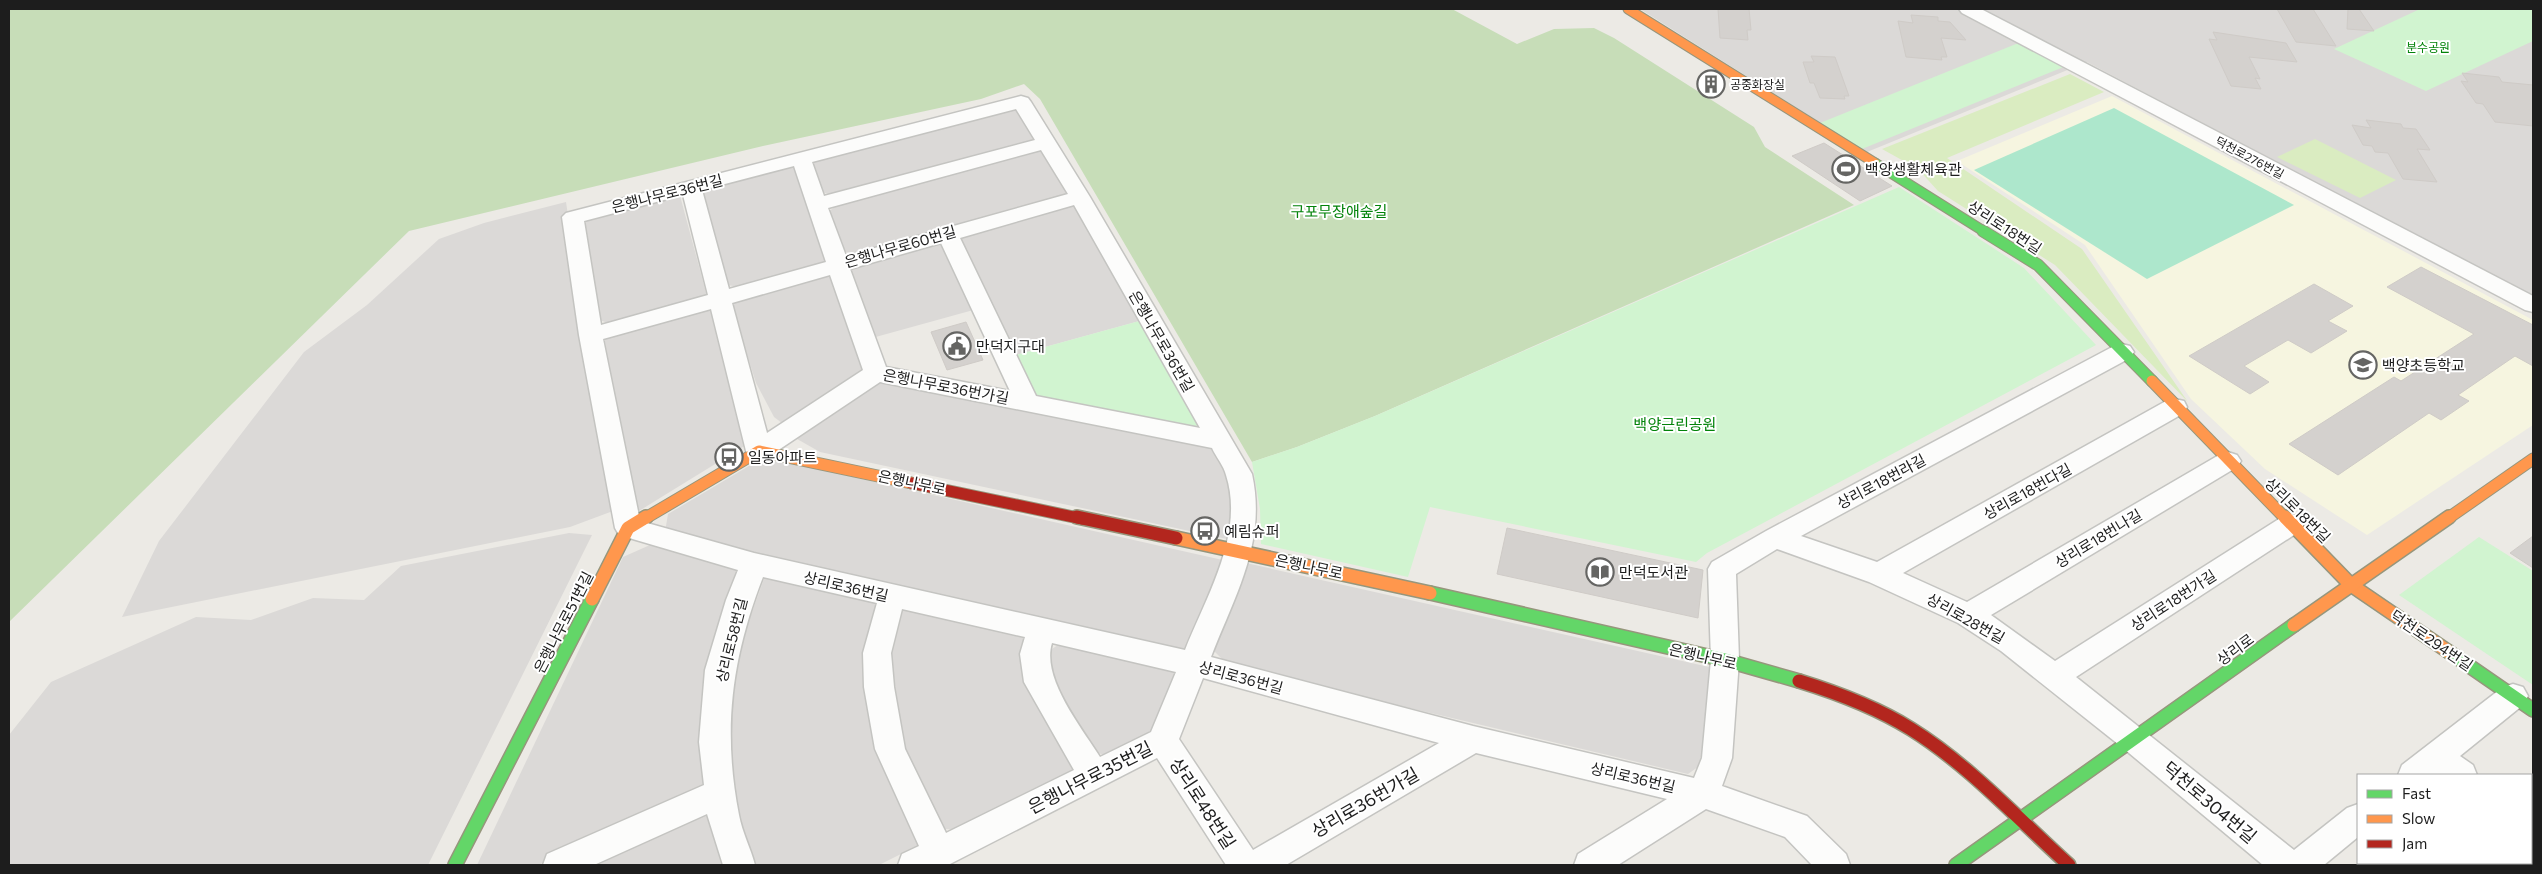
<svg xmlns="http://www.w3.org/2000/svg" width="2542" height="874" font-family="Commissioner,'Noto Sans KR',sans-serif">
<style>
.residential{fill:#dbd9d7}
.education{fill:#f6f5e0}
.grass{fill:#daecc1}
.forest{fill:#c7ddb8}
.park{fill:#d1f4d0}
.pitch{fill:#ade7cc}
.building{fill:#d4d1ce;stroke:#cfcbc7}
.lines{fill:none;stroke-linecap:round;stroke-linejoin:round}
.street-casing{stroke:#c4c4c1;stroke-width:3}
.fast-far2-casing{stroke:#96967c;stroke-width:11}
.fast-far1-casing{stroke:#96967c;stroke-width:13}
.fast-casing{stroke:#96967c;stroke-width:16}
.slow-far2-casing{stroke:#96967c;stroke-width:11}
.slow-far1-casing{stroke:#96967c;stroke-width:13}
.slow-casing{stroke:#96967c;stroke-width:16}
.jam-far1-casing{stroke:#96967c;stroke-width:13}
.jam-casing{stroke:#96967c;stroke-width:16}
.street{fill:#fcfcfb;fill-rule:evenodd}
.fast-far2{stroke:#63d668;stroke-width:9}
.fast-far1{stroke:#63d668;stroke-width:11}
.fast{stroke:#63d668;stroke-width:13}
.slow-far2{stroke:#ff974d;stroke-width:9}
.slow-far1{stroke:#ff974d;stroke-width:11}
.slow{stroke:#ff974d;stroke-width:13}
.jam-far1{stroke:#b3261e;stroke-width:11}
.jam{stroke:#b3261e;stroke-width:13}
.labels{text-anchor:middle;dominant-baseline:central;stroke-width:4;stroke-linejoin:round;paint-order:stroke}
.far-park-label{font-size:12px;fill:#03830a;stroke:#fff}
.far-poi-label{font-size:12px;fill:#1d1d1d;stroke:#fff;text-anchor:start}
.far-street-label{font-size:12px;fill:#1d1d1d;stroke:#fff}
.poi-label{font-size:15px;fill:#1d1d1d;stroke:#fff;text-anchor:start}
.street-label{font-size:15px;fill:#1d1d1d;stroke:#fff}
.park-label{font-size:15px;fill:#03830a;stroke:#fff}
.near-street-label{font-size:18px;fill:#1d1d1d;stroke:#fff}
</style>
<rect width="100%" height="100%" fill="#eceae5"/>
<!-- residential -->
<g class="residential">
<path d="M1640,9H2533V298L2087,62L1867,152Z"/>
<path d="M1017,106L1039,141L836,196L822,192L810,164L821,155Z"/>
<path d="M1031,148L1049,152L1071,193L856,255L840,250L826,214L838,204Z"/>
<path d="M784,166L794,167L830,261L740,287L727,285L701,193L710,185Z"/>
<path d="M679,192L707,296L610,324L600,320L583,223L592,215Z"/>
<path d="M566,202L613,511L570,527L122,617L159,541L304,352L367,305L439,239L484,223Z"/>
<path d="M1073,203L1081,207L1143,320L1016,355L960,241L969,232Z"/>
<path d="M931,243L950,247L977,309L872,338L846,274L855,264Z"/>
<path d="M820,273L838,277L865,376L782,423L774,417L756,383L731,303L738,296Z"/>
<path d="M711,305L746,445L634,514L604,336Z"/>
<path d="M876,377L1211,443L1239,494L1227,539L820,452L790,435Z"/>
<path d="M764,457L1227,561L1194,645L1175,652L665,532L668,514Z"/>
<path d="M569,533L592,535L428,865H9V735L51,682L196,617L251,620L313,598L364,600L401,566Z"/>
<path d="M650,545L742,569L709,780L689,797L538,865H477L623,557Z"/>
<path d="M1246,563L1718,669L1712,757L1688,774L1228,665L1212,649Z"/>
<path d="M765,576L876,599L880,607L871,629L923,843L879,865H754L733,804L727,682Z"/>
<path d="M912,607L1023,636L1030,684L1077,761L1073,771L958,830L935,828L898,747L886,657L896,612Z"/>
<path d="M1062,642L1178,670L1151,733L1109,757L1088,749L1041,668L1045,654Z"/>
<path d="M697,813L716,814L733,865H586Z"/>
</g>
<!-- education -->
<path class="education" d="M2112,96L2533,320V425L2367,535L2265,469L2191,399L2085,245L1957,161Z"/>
<!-- grass -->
<g class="grass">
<path d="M2070,74L2104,92L1947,158L2082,249L2188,402L2055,265L1938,191L1918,169L1882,149Z"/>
<path d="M2315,139L2396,180L2360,198L2277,157Z"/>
</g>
<!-- forest -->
<path class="forest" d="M9,9H1452L1517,44L1554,29L1594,28L1614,38L1754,127L1765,147L1854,205L1375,416L1297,447L1252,462L1040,99L1024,84L981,99L763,146L409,231L9,622Z"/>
<!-- park -->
<g class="park">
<path d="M2420,9H2533V41L2426,91L2334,49Z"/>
<path d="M2021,42L2066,66L1857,151L1815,125Z"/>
<path d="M1899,187L2024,268L2096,345L1707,553L1696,562L1430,507L1408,577L1261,544L1260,509L1252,462L1297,447L1375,416Z"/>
<path d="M1143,320L1199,425L1185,429L1039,399L1016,355Z"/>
<path d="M2479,537L2533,571V685L2399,595Z"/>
</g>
<!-- pitch -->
<path class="pitch" d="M2114,108L2294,205L2147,279L1974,170Z"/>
<!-- building -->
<g class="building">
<path d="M1718,9H1749L1751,30H1747L1748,40L1720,38Z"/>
<path d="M2277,9H2313L2336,46L2296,42Z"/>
<path d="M2348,9H2359L2374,31L2347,29Z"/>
<path d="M1911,15L1938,17V21L1950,22L1966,40L1941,38L1947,57H1941L1942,60L1906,57L1898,21L1913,23Z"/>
<path d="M2213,32L2286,43L2297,62L2249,57L2260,79L2255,78L2261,89L2231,86L2209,39L2217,40Z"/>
<path d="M1811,56L1835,57L1849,96H1844L1845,99L1820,98L1814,83H1810L1803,62H1814Z"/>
<path d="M2462,73L2499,77L2502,82L2533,85V126L2495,122L2483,104L2476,103L2461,81L2468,82Z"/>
<path d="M2366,120L2401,124L2403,128L2416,129L2430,150L2417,149L2437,182L2403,179L2388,153L2375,152L2372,146L2363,145L2352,125L2371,128Z"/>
<path d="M1824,143L1892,186L1860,201L1792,156Z"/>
<path d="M2421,267L2533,325V366L2515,356L2458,395L2469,401L2441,420L2429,413L2338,475L2289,444L2394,377L2401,381L2474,334L2387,287Z"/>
<path d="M2314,284L2353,306L2328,321L2347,331L2311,353L2288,340L2244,366L2269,382L2250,394L2189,356Z"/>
<path d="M966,322L983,360L947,370L931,332Z"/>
<path d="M1507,528L1703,570L1698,618L1497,574Z"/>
<path d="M2533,536V568L2510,553Z"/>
</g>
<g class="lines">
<!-- street casing -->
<g class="street-casing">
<g id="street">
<path d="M1959,9H1981L2533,296V312L2525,310L1962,13Z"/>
<path d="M1021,96L1028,98L1031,102L1090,197L1252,474C1267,542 1235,595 1211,657L1473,726L1694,778L1702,758L1711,660L1708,569L1712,562L1766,531L2114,346L2122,344L2130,346L2134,352L2130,358L1801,536L1877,562L2166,401L2175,399L2184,401L2187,407L2184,413L1903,573L1967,602L2219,455L2228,452L2237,455L2241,461L2237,467L1991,615L2055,661L2282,517L2291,514L2300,517L2304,524L2300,531L2076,677L2294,850L2347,808L2358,804V837L2324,865H2263L2123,748L2001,651L1958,623L1869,582L1777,549L1736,574L1739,660L1732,758L1722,786L1807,816L1846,854L1850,865H1812L1785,837L1706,809L1618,865H1574L1578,854L1667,799L1476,753L1286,865H1226L1157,758L950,864L898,865L902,854L919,846L875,749L864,687L863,653L877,603L763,577C732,657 722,729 739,815C742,832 751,849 755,865H723L707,814L594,865H543L547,854L704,785L699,742L705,670L726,600L738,570L619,535L615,528L579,335L562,217L566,213ZM1016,109L1035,140L824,196L812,162ZM1041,150L1068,194L846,256L828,208ZM794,166L826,262L729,289L702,190ZM683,195L708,295L601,325L584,221ZM1074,205L1200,428L1036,396L960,238ZM941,243L1010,391L886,367L850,269ZM830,275L863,370L767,433L732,303ZM711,309L746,451L750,457L759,460L768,457L880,382L1212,448C1216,457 1224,466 1226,475C1245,534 1206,597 1185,650L754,553L640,521L603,339ZM902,609L1025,637L1020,654L1024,682L1074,770L946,833L905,749L894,687L891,653ZM1052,643L1176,672L1151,732L1100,757C1082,728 1041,678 1052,643ZM1203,678L1439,743L1253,850L1179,739Z"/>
<path d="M2513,684L2523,687L2528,696L2523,705L2460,756L2473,765L2477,775H2398L2402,765L2503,687Z"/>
<rect x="2531" y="810" width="2" height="30"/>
<path d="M2425,863H2459L2460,865H2426Z"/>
</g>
</g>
<!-- fast-far2 casing -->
<g class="fast-far2-casing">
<path id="fast-far2" d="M1875,163L1985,232"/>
</g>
<!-- fast-far1 casing -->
<g class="fast-far1-casing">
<path id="fast-far1" d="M1983,231L2038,265L2152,381"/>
</g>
<!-- fast casing -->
<g class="fast-casing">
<g id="fast">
<path d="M1430,593L1725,660L1799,681"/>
<path d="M2449,652L2533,710"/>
<path d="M455,865L592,599"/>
<path d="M1956,865L2294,625"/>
</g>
</g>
<!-- slow-far2 casing -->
<g class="slow-far2-casing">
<path id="slow-far2" d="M1628,9L1875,163"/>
</g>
<!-- slow-far1 casing -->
<g class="slow-far1-casing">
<g id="slow-far1">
<path d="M2152,381L2286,519"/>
<path d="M644,519L759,451L911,483"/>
<path d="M2447,519L2533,459"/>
</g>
</g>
<!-- slow casing -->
<g class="slow-casing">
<g id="slow">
<path d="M2285,517L2351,585L2449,652"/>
<path d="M1176,538L1430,593"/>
<path d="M592,599L628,528L646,517"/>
<path d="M2294,625L2449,517"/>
</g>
</g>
<!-- jam-far1 casing -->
<g class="jam-far1-casing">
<path id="jam-far1" d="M911,483L1083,519"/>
</g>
<!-- jam casing -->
<g class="jam-casing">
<g id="jam">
<path d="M1077,517L1176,538"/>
<path d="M1799,681C1838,693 1876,707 1911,729C1969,765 2018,819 2069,865"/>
</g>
</g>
<!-- street -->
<use href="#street" class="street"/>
<!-- fast-far2 -->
<use href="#fast-far2" class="fast-far2"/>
<!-- fast-far1 -->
<use href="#fast-far1" class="fast-far1"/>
<!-- fast -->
<use href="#fast" class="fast"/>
<!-- slow-far2 -->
<use href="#slow-far2" class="slow-far2"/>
<!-- slow-far1 -->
<use href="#slow-far1" class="slow-far1"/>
<!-- slow -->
<use href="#slow" class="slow"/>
<!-- jam-far1 -->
<use href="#jam-far1" class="jam-far1"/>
<!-- jam -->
<use href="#jam" class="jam"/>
</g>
<!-- icons -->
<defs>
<g id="building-ring" transform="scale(1.4375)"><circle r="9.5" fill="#fff" stroke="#656563" stroke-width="1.5"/><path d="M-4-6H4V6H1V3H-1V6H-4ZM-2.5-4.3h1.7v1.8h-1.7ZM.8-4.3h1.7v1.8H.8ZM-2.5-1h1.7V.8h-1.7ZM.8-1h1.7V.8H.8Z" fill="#656563"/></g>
<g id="stadium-ring" transform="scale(1.4375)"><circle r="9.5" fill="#fff" stroke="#656563" stroke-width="1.5"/><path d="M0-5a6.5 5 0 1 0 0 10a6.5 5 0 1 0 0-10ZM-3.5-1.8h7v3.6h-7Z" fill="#656563"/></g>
<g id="civic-ring" transform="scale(1.4375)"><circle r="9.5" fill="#fff" stroke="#656563" stroke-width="1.5"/><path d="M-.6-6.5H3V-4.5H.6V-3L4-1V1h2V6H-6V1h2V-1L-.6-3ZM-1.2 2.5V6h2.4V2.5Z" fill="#656563"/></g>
<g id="school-ring" transform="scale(1.4375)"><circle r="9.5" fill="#fff" stroke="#656563" stroke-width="1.5"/><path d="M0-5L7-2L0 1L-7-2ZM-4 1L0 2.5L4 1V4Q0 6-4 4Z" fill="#656563"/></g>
<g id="bus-ring" transform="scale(1.4375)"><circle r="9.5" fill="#fff" stroke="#656563" stroke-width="1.5"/><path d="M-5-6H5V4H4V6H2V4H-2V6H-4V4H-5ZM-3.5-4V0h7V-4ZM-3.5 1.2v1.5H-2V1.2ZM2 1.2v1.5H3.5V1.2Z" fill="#656563"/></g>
<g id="library-ring" transform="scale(1.4375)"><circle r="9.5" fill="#fff" stroke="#656563" stroke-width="1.5"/><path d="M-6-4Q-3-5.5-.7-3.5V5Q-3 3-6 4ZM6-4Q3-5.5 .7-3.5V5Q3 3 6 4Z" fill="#656563"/></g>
</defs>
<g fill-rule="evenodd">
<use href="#building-ring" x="1711" y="84"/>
<use href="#stadium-ring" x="1846" y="169"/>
<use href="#civic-ring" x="957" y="346"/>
<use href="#school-ring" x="2363" y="365"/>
<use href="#bus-ring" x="729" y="457"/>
<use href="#bus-ring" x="1205" y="531"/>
<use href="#library-ring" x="1600" y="572"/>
</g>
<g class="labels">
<!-- far-park labels -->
<g class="far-park-label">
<text x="2428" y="47">분수공원</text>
</g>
<!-- far-poi labels -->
<g class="far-poi-label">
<text x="1730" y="84">공중화장실</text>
</g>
<!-- far-street labels -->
<g class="far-street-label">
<text transform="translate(2250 157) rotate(28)">덕천로276번길</text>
</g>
<!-- poi labels -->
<g class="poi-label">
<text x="1865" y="169">백양생활체육관</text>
<text x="976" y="346">만덕지구대</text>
<text x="2382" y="365">백양초등학교</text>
<text x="748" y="457">일동아파트</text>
<text x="1224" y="531">예림슈퍼</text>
<text x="1619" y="572">만덕도서관</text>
</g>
<!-- street labels -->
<g class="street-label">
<text transform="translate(667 193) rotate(-14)">은행나무로36번길</text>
<text transform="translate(2005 227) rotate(33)">상리로18번길</text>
<text transform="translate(900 246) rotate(-16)">은행나무로60번길</text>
<text transform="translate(1162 341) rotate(60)">은행나무로36번길</text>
<text transform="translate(946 386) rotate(11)">은행나무로36번가길</text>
<text transform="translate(1881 481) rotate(-28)">상리로18번라길</text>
<text transform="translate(912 482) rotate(12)">은행나무로</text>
<text transform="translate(2027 491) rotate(-29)">상리로18번다길</text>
<text transform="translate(2298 510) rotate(45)">상리로18번길</text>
<text transform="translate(2098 538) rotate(-31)">상리로18번나길</text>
<text transform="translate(1309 566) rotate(12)">은행나무로</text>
<text transform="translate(846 586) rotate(13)">상리로36번길</text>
<text transform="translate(2173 600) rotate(-33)">상리로18번가길</text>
<text transform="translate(1966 618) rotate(29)">상리로28번길</text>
<text transform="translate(563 622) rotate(-63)">은행나무로51번길</text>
<text transform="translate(731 640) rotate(-76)">상리로58번길</text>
<text transform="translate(2432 640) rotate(34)">덕천로294번길</text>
<text transform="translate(2235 649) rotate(-36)">상리로</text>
<text transform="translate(1703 656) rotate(13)">은행나무로</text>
<text transform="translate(1241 677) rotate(15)">상리로36번길</text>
<text transform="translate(1633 777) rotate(13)">상리로36번길</text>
</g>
<!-- park labels -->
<g class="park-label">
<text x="1339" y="211">구포무장애숲길</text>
<text x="1675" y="424">백양근린공원</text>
</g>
<!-- near-street labels -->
<g class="near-street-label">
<text transform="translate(1090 777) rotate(-27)">은행나무로35번길</text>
<text transform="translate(1365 802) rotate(-30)">상리로36번가길</text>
<text transform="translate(2210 802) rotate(40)">덕천로304번길</text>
<text transform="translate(1203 803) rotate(57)">상리로48번길</text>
</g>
</g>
<!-- border -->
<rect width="2542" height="874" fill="none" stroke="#1d1d1d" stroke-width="20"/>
<!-- legend -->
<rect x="2357" y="774" width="175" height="90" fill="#ffffff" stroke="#a5a5a5"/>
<rect x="2367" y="790" width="25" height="8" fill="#63d668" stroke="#a5a5a5"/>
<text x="2402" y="799" font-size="15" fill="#1d1d1d">Fast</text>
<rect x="2367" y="815" width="25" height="8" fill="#ff974d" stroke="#a5a5a5"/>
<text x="2402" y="824" font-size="15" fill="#1d1d1d">Slow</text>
<rect x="2367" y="840" width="25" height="8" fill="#b3261e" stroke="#a5a5a5"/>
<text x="2402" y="849" font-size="15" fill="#1d1d1d">Jam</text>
</svg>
